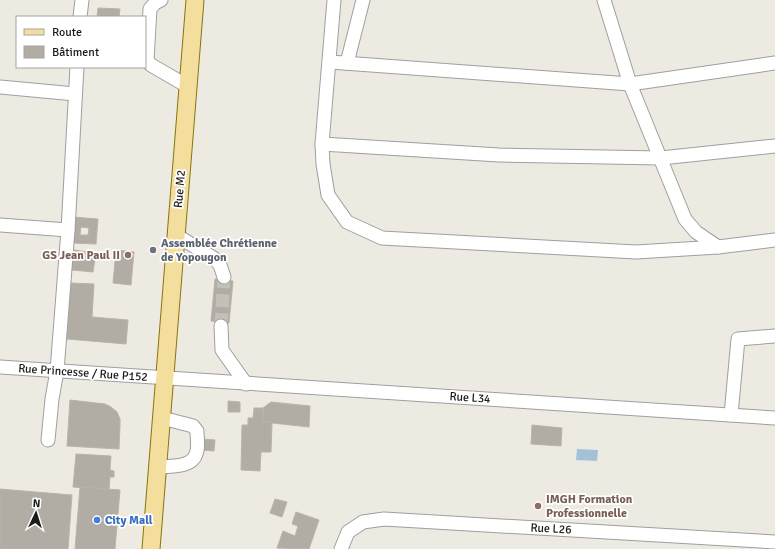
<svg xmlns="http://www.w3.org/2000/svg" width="775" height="549" font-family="Signika,sans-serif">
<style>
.water{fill:#a4c2d7}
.building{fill:#b1aca4;stroke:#bcb3a5;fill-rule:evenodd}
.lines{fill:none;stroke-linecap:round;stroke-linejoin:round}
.minor-tunnel{stroke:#c2c1b9;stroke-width:13;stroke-dasharray:13 6;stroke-linecap:butt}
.minor-casing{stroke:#9f9f9f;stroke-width:15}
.major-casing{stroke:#87740b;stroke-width:19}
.minor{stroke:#fff;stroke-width:13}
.major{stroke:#f4de9e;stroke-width:17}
.worship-dot{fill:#6b7280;stroke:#fff;stroke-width:1.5}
.education-dot{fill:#8d6e63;stroke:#fff;stroke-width:1.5}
.shop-dot{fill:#3f7fe0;stroke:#fff;stroke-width:1.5}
.labels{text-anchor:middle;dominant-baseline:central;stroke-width:3.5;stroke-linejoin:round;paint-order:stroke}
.street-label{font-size:12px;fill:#1b1b1b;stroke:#fff}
.worship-label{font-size:12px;font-weight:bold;fill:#5b616d;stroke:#fff;text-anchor:start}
.education-label{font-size:12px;font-weight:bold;fill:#785e54;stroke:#fff;text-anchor:end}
.shop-label{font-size:12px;font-weight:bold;fill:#366cbe;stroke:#fff;text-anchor:start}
</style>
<rect width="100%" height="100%" fill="#eceae1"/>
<!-- water -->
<path class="water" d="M577,449L598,450L597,461L576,460Z"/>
<!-- building -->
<g class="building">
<path d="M98,8L120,9L119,17H97Z"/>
<path d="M73,217L98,219L96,244L72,243ZM81,227L89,228L88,235H80Z"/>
<path d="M74,250L96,253L93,272L72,270Z"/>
<path d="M116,250L134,252L131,285L113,283Z"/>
<path d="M215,279L233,281L229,323L211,321Z"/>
<path d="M71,283L94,284L92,317L128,320L126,344L67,339Z"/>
<path d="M70,400L105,404L111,407L117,412L120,419V425L119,449L67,446Z"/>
<path d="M228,401L240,402V412H228Z"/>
<path d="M271,402L310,406L309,427L263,422V408Z"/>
<path d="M254,408H263V422H272L271,452H261L260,471L241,470L242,425H248V418H253Z"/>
<path d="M532,425L562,428L561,446L531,444Z"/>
<path d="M202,439L215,440L214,451L201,450Z"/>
<path d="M76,454L111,456L110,470L114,471V477H110L109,490L73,487Z"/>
<path d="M80,487L120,490L115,549H75Z"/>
<path d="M0,489L72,495L68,549H0Z"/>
<path d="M275,499L287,502L282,517L270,513Z"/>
<path d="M296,512L319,520L309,549L277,548L283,531L295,536L298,526L292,524Z"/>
</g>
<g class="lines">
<!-- minor-tunnel -->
<path class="minor-tunnel" d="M221,326L224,277"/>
<!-- minor casing -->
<g class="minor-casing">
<g id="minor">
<path d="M161,0L155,3L150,9L147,60L151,65L189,87"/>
<path d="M334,0L322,144L323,164L328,195L347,222L382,238L636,252L718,247L775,240"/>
<path d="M604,0L630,84L685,219L696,232L718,247"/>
<path d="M80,17L82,0"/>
<path d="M330,62L630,84L775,63"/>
<path d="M347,63L363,0"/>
<path d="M0,87L75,94"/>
<path d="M322,144L499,155L661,158L775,146"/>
<path d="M0,225L68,230"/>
<path d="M176,235L215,259L220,265L224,277"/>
<path d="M221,326L222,350L246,384"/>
<path d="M0,367L775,418"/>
<path d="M731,415L738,339L775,336"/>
<path d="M48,440L52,399L57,371L68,230L77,67"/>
<path d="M158,467C169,466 192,468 196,454C199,448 197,438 197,431L193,426L162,418"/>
<path d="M341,549L348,532L363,522L384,519L775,542"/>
</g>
</g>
<!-- major casing -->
<g class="major-casing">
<path id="major" d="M151,549L195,0"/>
</g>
<!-- minor -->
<use href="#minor" class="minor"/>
<!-- major -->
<use href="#major" class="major"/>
</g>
<!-- markers -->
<circle class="worship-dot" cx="153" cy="250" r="4"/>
<g class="education-dot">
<circle cx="128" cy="255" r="4"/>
<circle cx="538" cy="506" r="4"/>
</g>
<circle class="shop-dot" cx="97" cy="520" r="4"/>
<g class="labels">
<!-- street labels -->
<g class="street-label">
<text transform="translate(180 189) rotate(-85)">Rue M2</text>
<text transform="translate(83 373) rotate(4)">Rue Princesse / Rue P152</text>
<text transform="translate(470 398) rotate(4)">Rue L34</text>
<text transform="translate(551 529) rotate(3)">Rue L26</text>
</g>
<!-- worship labels -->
<g class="worship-label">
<text x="161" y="243">Assemblée Chrétienne<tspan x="161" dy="14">de Yopougon</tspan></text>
</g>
<!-- education labels -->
<g class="education-label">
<text x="120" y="255">GS Jean Paul II</text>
<text x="546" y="499" text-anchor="start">IMGH Formation<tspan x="546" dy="14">Professionnelle</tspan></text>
</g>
<!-- shop labels -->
<g class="shop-label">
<text x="105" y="520">City Mall</text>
</g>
</g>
<!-- legend -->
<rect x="16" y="16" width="130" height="52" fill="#ffffff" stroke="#a4a4a4"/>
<rect x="24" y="29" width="20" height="6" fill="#f4de9e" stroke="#a4a4a4"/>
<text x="52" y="36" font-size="12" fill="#1b1b1b">Route</text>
<rect x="24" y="46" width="20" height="12" fill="#b1aca4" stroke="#a4a4a4"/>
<text x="52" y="56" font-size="12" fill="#1b1b1b">Bâtiment</text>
<!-- north arrow -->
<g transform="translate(36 513) rotate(4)" stroke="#ffffff" stroke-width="3" paint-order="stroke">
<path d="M0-3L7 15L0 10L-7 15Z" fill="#1b1b1b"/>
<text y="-6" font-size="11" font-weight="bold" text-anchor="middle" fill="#1b1b1b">N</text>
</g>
</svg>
